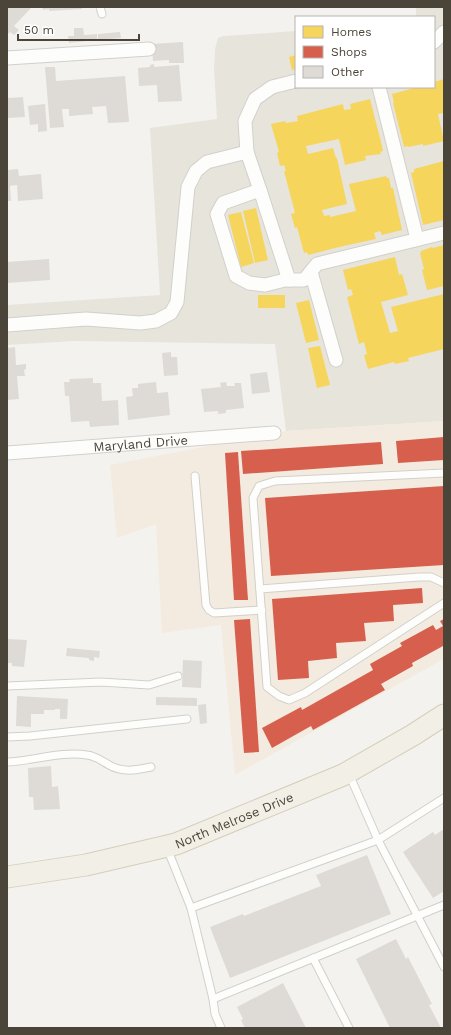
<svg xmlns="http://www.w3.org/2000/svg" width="451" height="1035" font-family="'Work Sans',sans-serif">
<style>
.residential{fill:#e7e4dc}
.commercial{fill:#f3ebdf}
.homes{fill:#f6d55c}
.shops{fill:#d6604d}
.building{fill:#dedbd6}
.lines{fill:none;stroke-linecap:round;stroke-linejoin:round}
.service-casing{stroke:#d2d0cb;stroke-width:9}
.minor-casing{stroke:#d2d0cb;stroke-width:15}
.primary-casing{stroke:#d6cebb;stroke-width:23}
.service{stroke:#fdfdfc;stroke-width:7}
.minor{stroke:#fdfdfc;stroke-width:13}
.primary{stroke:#f2efe6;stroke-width:21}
.labels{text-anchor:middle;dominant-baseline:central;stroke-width:4;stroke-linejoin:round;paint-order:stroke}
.street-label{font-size:13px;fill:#4b4439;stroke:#fff}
</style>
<rect width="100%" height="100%" fill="#f4f2ee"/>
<!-- residential -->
<path class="residential" d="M416,7H444V421L286,431L275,344L75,341L7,345V305L160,295L150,128L217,119L214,70L215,49L218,38L223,36L296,31V87H434V17H416Z"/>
<!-- commercial -->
<path class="commercial" d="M444,421V659L235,775L221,625L162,633L156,524L117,538L110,465L286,431Z"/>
<!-- homes -->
<g class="homes">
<path d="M296,55V69L292,70L289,57Z"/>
<path d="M444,79V113L438,114L444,141L423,146V144L408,147V146L404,147L393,103H394L392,94L418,87H434V82Z"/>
<path d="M370,99L381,142L383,151L380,152L381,154L365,156L366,160L345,165L339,139L306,146L308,154L333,148L336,158H337L347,204L322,210L324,216L330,215V217L356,211L349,184L386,176L387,178H389L391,188H393L402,230L382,235L380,231L374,233L376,239L339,247L308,255L307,252L304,253L297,227L295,228L291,214L295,213L284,171H286L284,165L280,166L277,153L279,152L271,124L285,121L286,123L298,121L297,116L343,104L344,110L351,109L350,104Z"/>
<path d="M444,161V220L423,225L411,173L414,172V169Z"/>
<path d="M256,208L268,260L255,263L243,211Z"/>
<path d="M241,212L254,263L241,267L228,215Z"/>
<path d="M444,245V286L427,290L422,270L424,269L420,253H421V251L432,247L433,248Z"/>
<path d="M395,257L399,275L402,274L408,295L381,302L390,333L398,331L391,307L444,294V349L408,358L409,361L395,364L394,362L368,369L364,355L367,354L364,342L359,344L347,297L353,295L351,289L348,290L343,270Z"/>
<rect x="258" y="295" width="27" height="13"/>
<path d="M309,300L319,340L306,343L296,303Z"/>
<path d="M320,346L330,385L317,388L308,348Z"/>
</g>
<!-- shops -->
<g class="shops">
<path d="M444,437V460L398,463L396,441Z"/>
<path d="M381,442L383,464L243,474L241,451Z"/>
<path d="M238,452L248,600H234L225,453Z"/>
<path d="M444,486V565L271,576L265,498Z"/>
<path d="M422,588L423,603L393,605L394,621L364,623L366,641L336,643L337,658L308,661L309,678L278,680L272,599Z"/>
<path d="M250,619L259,752L244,753L234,620Z"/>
<path d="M444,619V649L443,646L412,663L413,666L381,684L385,690L313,730L311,726L272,748L262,728L301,707L302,710L373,670L370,664L402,646L400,643L433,625L436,630L443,626L440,621Z"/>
</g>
<!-- building -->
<g class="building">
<path d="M7,7H32L14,26L19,30L14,35L10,32L7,35Z"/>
<path d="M42,7H82V9L49,11V9L43,10Z"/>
<path d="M74,28H83L84,35L97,34V40L69,43L68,36H74Z"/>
<path d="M120,32L121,38L98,40V34Z"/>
<path d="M183,42L184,63H169V60L153,61L152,44Z"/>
<path d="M154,64V67L179,65L182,101L158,102L157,85L139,86L138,68L150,67V65Z"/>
<path d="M45,67H55L56,81L125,76L129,122L108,123L106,106L92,107L93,114L69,116V109H62L64,127L50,128Z"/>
<path d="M23,97L25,117L7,118V98Z"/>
<path d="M45,104L47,131L38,132V124L30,125L28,106Z"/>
<path d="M18,169L19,176L41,174L43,199L18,201L17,185L10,186L11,201H7V170Z"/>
<path d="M49,259L50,280L7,283V262Z"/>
<path d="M15,347L16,365L26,364V369L24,370L25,376H17L19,399L7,400V348Z"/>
<path d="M171,352V357H177L178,375L164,376L162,353Z"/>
<path d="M267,372L270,392L252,394L250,374Z"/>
<path d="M93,378V383H101L102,401L118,400L119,425L90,427L89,421L71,422L69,396H65L64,382H70L69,379Z"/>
<path d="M156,382L157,393L168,392L170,415L128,420L126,397L133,396L132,388H138V384Z"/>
<path d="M226,382L227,386H235L234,383H241L244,408L226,410V413L218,414V411L204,412L201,389L221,387L220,383Z"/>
<path d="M7,639L27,640L24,667L12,666V663H7Z"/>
<path d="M67,648L100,651L99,658L94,657V661L89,660V658L66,656Z"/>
<path d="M183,660L202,661L201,688L182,687Z"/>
<path d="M17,696L68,699L67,719H60V709H55V710H44V714H31V727L16,726Z"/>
<path d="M156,697L197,698V706L156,705Z"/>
<path d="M206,704L207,723L200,724L198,705Z"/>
<path d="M51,766L52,787L58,786L60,809L34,810L33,797H29L28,768Z"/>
<path d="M444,829V891L433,898L403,852L433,832L435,835Z"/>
<path d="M367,855L391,914L230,978L210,927L243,914L244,916L321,886L316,875Z"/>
<path d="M396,939L406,959L408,957L432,1004L429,1005L441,1028H390L356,959Z"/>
<path d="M283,983L306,1028H245L241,1020L243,1019L237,1007Z"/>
</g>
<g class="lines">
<!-- service casing -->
<g class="service-casing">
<g id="service">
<path d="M100,7L102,14"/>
<path d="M444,473L275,481L259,486L253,498L267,687L279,696L289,700L305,693L444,603"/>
<path d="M195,476L206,605L209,610L214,613L262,610"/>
<path d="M260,589L419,577H431L444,583"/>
<path d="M7,686L101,682L149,685L178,676"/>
<path d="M7,737L30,736L187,719"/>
<path d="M7,762C33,761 61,751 87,755C96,756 102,761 109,765C123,773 137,770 151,767"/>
<path d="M349,774L378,840L444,967"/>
<path d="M167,848L191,908L213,999L215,1014L221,1028"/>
<path d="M191,908L378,840L444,798"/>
<path d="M313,958L349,1028"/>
<path d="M213,999L444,905"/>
</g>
</g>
<!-- minor casing -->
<g class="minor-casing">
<g id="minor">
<path d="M434,42L444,32"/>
<path d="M7,58L149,49"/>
<path d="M296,81L272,87L255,99L245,121L247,152L260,190L223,203L217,214L236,276L249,283L265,285L285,280H304L317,264L444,233"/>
<path d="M379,87L417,239"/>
<path d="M260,190L289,280"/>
<path d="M311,272L336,360"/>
<path d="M7,325L86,319L140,323L156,321L171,313L177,302L188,187L196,171L207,162L247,152"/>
<path id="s1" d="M7,453L274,433"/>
</g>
</g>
<!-- primary casing -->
<g class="primary-casing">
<g id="primary">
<path id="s2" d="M7,877L86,865L176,844L343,775L413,735L444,715"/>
</g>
</g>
<!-- service -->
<use href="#service" class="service"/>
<!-- minor -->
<use href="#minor" class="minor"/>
<!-- primary -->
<use href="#primary" class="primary"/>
</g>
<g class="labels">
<!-- street labels -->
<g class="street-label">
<text stroke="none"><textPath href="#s1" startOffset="134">Maryland Drive</textPath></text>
<text stroke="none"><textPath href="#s2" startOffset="235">North Melrose Drive</textPath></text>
</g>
</g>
<!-- border -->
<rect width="451" height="1035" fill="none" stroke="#4b4439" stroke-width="16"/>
<!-- legend -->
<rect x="295" y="16" width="140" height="72" fill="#ffffff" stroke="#b7b4b0"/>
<rect x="303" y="26" width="20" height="12" fill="#f6d55c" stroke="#b7b4b0"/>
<text x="331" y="36" font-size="12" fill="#4b4439">Homes</text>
<rect x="303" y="46" width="20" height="12" fill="#d6604d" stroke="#b7b4b0"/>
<text x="331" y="56" font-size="12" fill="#4b4439">Shops</text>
<rect x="303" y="66" width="20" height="12" fill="#dedbd6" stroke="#b7b4b0"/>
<text x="331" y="76" font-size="12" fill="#4b4439">Other</text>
<!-- scale -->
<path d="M18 34v6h121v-6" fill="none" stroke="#4b4439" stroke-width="2"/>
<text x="24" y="34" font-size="12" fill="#4b4439" stroke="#ffffff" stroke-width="3" paint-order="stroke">50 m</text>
</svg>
